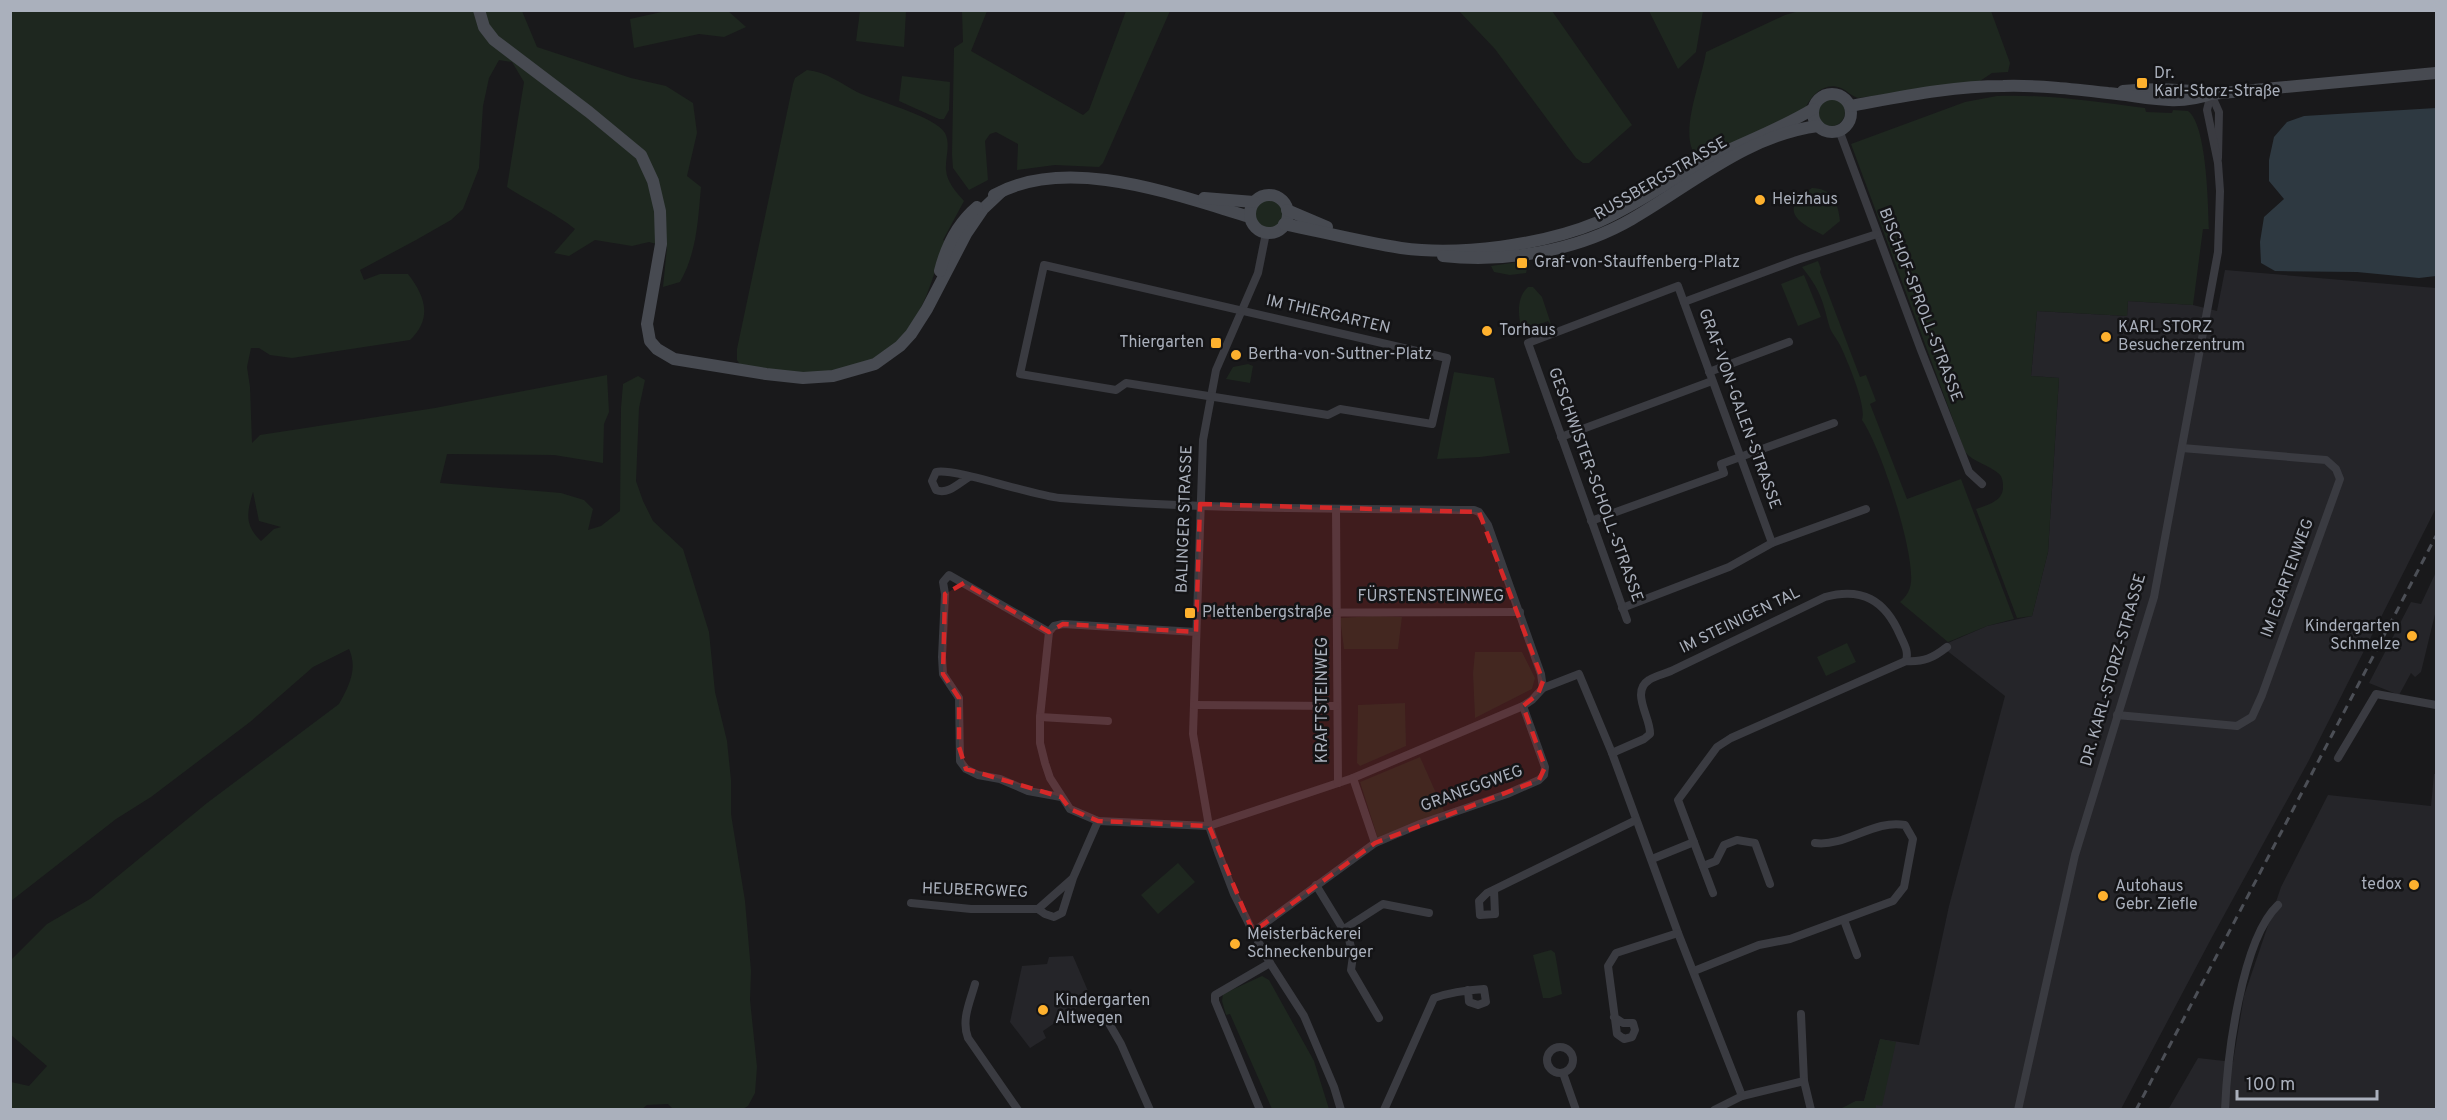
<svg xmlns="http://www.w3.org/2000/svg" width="2447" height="1120" font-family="Overpass,sans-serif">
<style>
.built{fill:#252529}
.green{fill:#1e271f;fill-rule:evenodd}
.water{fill:#2e3941}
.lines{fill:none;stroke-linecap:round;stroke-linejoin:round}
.street{stroke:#3a3b41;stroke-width:8}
.secondary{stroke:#474a51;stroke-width:12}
.rail{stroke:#4c4f56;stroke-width:3;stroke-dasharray:8 6;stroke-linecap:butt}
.marked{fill:#d62828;fill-opacity:0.2;stroke:#d62828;stroke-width:4.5;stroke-dasharray:12 8;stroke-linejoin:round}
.poi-dot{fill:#feb12e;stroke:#141416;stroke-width:2}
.labels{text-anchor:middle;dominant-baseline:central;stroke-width:5;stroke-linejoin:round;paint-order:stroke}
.poi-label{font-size:16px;fill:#aab0bc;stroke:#141416;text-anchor:start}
.street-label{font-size:16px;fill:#aab0bc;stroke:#141416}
</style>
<rect width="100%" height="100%" fill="#19191b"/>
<!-- built -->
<g class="built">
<path d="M2225,270L2436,288V508L2308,762L2211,939L2121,1109L1840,1110L1856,1101H1864L1880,1039L1919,1045L1949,906L2005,696L1941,646L1987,626L2032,616L2048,552L2059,378L2031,376L2037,311L2127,316L2128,301L2193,305L2217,311Z"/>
<path d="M2436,572V610L2421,672L2415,677L2411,673L2399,695L2369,683L2411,602L2421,604Z"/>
<path d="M2434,774H2436V1109L2168,1110L2198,1058L2233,1062L2244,996L2281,887L2328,795L2431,806Z"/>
<path d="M1073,956L1091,998L1043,1031L1046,1038L1030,1048L1010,1022L1022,966L1047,964L1049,957Z"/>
</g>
<!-- green -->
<g class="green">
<path d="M11,11H522L537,47L631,78L666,86L693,103L697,133L687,176L701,187C698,220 697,252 680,282L663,287L667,247L649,242L632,246L595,240L569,256L554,253L575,229C554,212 530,202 507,187L524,82L512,62L499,60L489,78L483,106L479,168L463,209L451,220L416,240L360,270L364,280L380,274H408C425,296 433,318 410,340L292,358L270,355L259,348H251L247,367L250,387L252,443L260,435L435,408L607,375L609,412L604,424L603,463L554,455L447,454L440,483L561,493L584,500L593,509L588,530L601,526L620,511L621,408L623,384L638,376L645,380L639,408L636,481L643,501L653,521L683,549L709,632L715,692L727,741L731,780V814L745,901L751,971L750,1000L757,1067L755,1093L748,1106L741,1110H674L668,1104L647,1105L641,1110L11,1109V1082L29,1086L47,1066L11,1035V960L47,924L90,899L207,803L339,704C349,686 358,669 349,649L313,667L250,722L151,797L116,819L11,901ZM253,492L259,521L281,527L274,529L261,541C244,525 247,512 253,492Z"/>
<path d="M666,11H728L746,27L724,37L699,34L634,48L630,19Z"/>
<path d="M860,11H906L904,47L856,41Z"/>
<path d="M962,11H987L971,51L1083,115L1089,110L1126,11H1170L1103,163L1099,167L1055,165L1017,170L1018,144L996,132L990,134L985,141L988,180L969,190L953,168L952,155L954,48L963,42Z"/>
<path d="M1459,11H1552L1632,125L1589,163H1583L1576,158L1495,49Z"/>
<path d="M1649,11H1703L1696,52L1678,69Z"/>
<path d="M1799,11H1991L2010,63L2008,72L1992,73L1980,81L1858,98C1851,96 1848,91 1841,88C1825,81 1811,95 1805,109L1704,158L1697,157C1677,136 1702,80 1706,52L1785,15Z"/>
<path d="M807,70C827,72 840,83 857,92C876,101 935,116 945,133C951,145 945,158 946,170C947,182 956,192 964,201L943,240L945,241C936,266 929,296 915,319C896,352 854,375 815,374C790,373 766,369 741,366L737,360V349L793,84L795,78Z"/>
<path d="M902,76L950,82L949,110L944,119H939L899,101Z"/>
<path d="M1997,96C2047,94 2096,102 2145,108L2146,112L2172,113L2173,110L2188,111C2207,125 2208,204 2209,229H2203L2193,305L2128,301L2127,316L2037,311L2031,376L2059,378L2048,552L2032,616L2017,618L1976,509C1988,505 2004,501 2003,486C2003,481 2002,476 1998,473C1987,464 1975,463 1965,452L1851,144L1965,102Z"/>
<circle cx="1831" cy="112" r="14"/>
<path d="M1812,188C1832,188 1838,203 1840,221L1823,235C1797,222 1778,210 1812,188Z"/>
<circle cx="1269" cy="214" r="14"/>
<path d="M1818,261L1821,269L1820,272L1860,377L1866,375L1876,401L1870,404L1907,499L1961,479L2014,619L1987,626L1948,642L1900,602C1906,597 1910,591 1911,582C1914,550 1881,447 1862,420C1867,406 1847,360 1840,345C1837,339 1830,331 1829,325C1822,298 1820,290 1802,267Z"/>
<path d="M1518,262L1519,265L1528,264L1526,273L1510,275L1494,272L1491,266Z"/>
<path d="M1804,275L1821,317L1798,326L1781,284Z"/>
<path d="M1528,287H1533L1542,297L1552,327L1548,321L1522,331C1518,316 1516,298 1528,287Z"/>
<path d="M1248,364L1253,366L1250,383L1226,379L1233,367Z"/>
<path d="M1454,372L1494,378L1510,453L1480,457L1437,459Z"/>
<path d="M1372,616L1402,617L1398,649H1344L1340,618Z"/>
<path d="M1847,643L1856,662L1826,676L1817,657Z"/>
<path d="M1475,652H1522L1535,678L1532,689L1475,718L1473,673Z"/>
<path d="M1405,703L1406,746L1360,766L1357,763L1358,705Z"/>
<path d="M1420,757L1444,811L1379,842L1360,782Z"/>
<path d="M1178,863L1195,882L1158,914L1141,895Z"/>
<path d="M1551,950L1555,953L1562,994L1550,998H1543L1533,955Z"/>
<path d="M1262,976L1269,980L1314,1061L1329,1109H1272L1230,1014L1226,1015L1222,1001L1223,994Z"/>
<path d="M1880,1039L1896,1042L1882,1106L1876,1105V1109H1840L1856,1101H1864Z"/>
</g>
<!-- water -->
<path class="water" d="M2436,108V276L2419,278L2357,272L2275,271L2261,263L2260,242L2264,217L2284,199L2269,181V160L2274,137L2287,122L2304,116Z"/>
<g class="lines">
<!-- street -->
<g class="street">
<path d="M2211,94L2219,112L2218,158"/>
<path d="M1839,130L1921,350L1969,472L1982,484"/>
<path d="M1266,233L1258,273L1216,370L1203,440L1193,734L1209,826L1218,852L1234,894L1253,932L1270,963L1304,1016L1334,1087L1341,1110"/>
<path d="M1044,265L1447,358L1432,424L1340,409L1328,415L1126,383L1116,390L1020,374Z"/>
<path d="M1684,302L1797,260L1877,234"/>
<path d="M1709,372L1789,342"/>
<path d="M1561,437L1712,381"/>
<path d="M969,477C959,483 948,495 936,490L932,481L936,472C952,467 1034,496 1060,498C1197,509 1336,509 1474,510L1479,512L1488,525L1541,674L1543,688L1532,700L1523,706L1353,778L1209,826L1098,821L1070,809L1050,778L1045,763L1040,743V717L1049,632L1054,626L1063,624L1196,632"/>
<path d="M1336,509L1338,783"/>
<path d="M1591,521L1724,473L1721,464L1834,423"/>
<path d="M1622,608L1729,567L1772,543L1866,509"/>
<path d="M1197,613L1520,612"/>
<path d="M1627,620L1528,343L1678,286L1772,543"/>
<path d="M1049,632L949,575L943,582L945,594L942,657L943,674L959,698L960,761L966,769L978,775L1000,779L1028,791L1061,797"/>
<path d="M1543,688L1579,674L1612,753L1678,933L1742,1096"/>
<path d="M1194,705L1336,706"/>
<path d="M2117,715L2237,726L2252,717L2262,695L2340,479L2336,469L2326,460L2182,448"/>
<path d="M1040,717L1108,721"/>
<path d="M1612,753L1644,739L1650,734C1651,718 1630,692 1649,680C1655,676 1664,674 1671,671L1825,597C1862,587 1885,600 1900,635C1904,644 1909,651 1906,661"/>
<path d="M2338,758L2376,694L2436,705"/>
<path d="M1353,778L1375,843"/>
<path d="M1652,859L1694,842"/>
<path d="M1703,866L1716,861L1724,845L1737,840L1755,843L1770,884"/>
<path d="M1316,885L1349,939L1353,956L1351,970L1379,1018"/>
<path d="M1494,890L1495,914L1480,915L1479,901L1487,893L1636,820"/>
<path d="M1713,893L1678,800L1717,747L1731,738L1906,661C1924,662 1933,658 1947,647"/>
<path d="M911,903L971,909H1038L1045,914L1054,917L1062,913L1073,878L1098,821"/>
<path d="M1038,909L1072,879"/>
<path d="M1844,920L1857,955"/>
<path d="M1344,929L1383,904L1429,913"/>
<path d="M1253,932L1375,843L1420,824L1507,794L1539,780L1544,775L1545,767L1523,706"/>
<path d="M1694,971L1759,945L1790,939L1893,901L1904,887L1913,839L1905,825C1874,819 1846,847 1815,843"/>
<path d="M975,984C970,1002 961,1020 968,1038L1018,1110"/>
<path d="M1801,1014L1804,1081"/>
<path d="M1614,1017L1623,1023H1633L1635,1030L1632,1037L1624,1039L1617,1034L1608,966L1616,953L1678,933"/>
<path d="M1107,1020L1121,1044L1150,1110"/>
<circle cx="1560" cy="1060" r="13"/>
<path d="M1563,1073L1576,1110"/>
<path d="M1260,1110L1215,1001V995L1270,963"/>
<path d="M1384,1110L1434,998C1451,992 1467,990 1484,989L1486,1002L1478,1005L1469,1002L1468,990"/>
<path d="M1714,1110L1742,1096L1804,1081L1811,1110"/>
<path d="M2018,1110L2075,855L2154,597L2218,252L2220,191L2218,163L2207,110L2211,94"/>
<path d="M2225,1110C2227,1059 2241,940 2278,905"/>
</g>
<!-- secondary -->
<g class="secondary">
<path d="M479,10L484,27L494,40L589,112L641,155L653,181L660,211L661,244L647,324L650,341L657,349L674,359L766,374L803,378L833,376L875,364L900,346L911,334L927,309L966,234L983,209L1001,192"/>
<path d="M2123,91C2152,88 2179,89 2208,93"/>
<circle cx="1832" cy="113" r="19"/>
<path d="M1850,106C1900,97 1951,86 2003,86C2038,85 2073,89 2108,93C2143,96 2176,107 2211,94L2436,73"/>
<path d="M994,195C1068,154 1175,195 1250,217"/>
<circle cx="1269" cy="214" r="19"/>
<path d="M1204,198L1254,202"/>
<path d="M1287,210L1327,227"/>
<path d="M1284,224C1323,232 1362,242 1401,248C1460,256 1543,245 1598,222C1635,206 1667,182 1702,163C1738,144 1777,131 1813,109"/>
<path d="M1443,256C1505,263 1577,251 1632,219C1691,185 1748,135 1818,126"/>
<path d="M940,271C946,247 958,223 977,207"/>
</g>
<!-- rail -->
<path class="rail" d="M2136,1110L2436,536"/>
</g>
<!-- marked area -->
<path class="marked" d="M1200,504L1479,512L1543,681L1538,694L1523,706L1545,767L1539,780L1375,843L1253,932L1209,826L1098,821L1070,809L1061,797L966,769L959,747V698L943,674L945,594L964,583L1049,632L1063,624L1196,632Z"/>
<!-- markers -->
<g class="poi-dot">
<rect x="2136" y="77" width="12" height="12" rx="3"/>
<circle cx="1760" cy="200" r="6"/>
<rect x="1516" y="257" width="12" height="12" rx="3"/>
<circle cx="1487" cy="331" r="6"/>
<circle cx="2106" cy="337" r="6"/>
<rect x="1210" y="337" width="12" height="12" rx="3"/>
<circle cx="1236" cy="355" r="6"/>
<rect x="1184" y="607" width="12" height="12" rx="3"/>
<circle cx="2412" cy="636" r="6"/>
<circle cx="2414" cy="885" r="6"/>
<circle cx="2103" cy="896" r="6"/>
<circle cx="1235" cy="944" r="6"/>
<circle cx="1043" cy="1010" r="6"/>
</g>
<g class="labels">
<!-- poi labels -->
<g class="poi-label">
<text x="2154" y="74">Dr.<tspan x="2154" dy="18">Karl-Storz-Straße</tspan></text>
<text x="1772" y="200">Heizhaus</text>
<text x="1534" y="263">Graf-von-Stauffenberg-Platz</text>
<text x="2118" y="328">KARL STORZ<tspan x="2118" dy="18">Besucherzentrum</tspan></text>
<text x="1499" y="331">Torhaus</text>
<text x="1204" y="343" text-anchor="end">Thiergarten</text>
<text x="1248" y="355">Bertha-von-Suttner-Platz</text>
<text x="1202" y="613">Plettenbergstraße</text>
<text x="2400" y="627" text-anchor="end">Kindergarten<tspan x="2400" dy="18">Schmelze</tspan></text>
<text x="2402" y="885" text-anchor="end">tedox</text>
<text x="2115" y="887">Autohaus<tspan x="2115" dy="18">Gebr. Ziefle</tspan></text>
<text x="1247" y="935">Meisterbäckerei<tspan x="1247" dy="18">Schneckenburger</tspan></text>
<text x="1055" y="1001">Kindergarten<tspan x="1055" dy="18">Altwegen</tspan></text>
</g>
<!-- street labels -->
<g class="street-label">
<text transform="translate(1661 179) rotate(-30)">RUSSBERGSTRASSE</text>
<text transform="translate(1920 305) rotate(69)">BISCHOF-SPROLL-STRASSE</text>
<text transform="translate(1328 315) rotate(13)">IM THIERGARTEN</text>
<text transform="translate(1739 409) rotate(70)">GRAF-VON-GALEN-STRASSE</text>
<text transform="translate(1595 485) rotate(70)">GESCHWISTER-SCHOLL-STRASSE</text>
<text transform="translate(1185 519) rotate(-88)">BALINGER STRASSE</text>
<text transform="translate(2288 578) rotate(-70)">IM EGARTENWEG</text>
<text x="1431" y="597">FÜRSTENSTEINWEG</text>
<text transform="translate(1740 621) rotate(-26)">IM STEINIGEN TAL</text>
<text transform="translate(2114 670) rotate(-74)">DR. KARL-STORZ-STRASSE</text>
<text transform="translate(1323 700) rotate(-90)">KRAFTSTEINWEG</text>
<text transform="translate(1472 789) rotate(-20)">GRANEGGWEG</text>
<text transform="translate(975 891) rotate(2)">HEUBERGWEG</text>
</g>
</g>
<!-- border -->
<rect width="2447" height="1120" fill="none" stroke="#aab0bc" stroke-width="24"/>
<!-- scale -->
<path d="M2237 1090v9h140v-9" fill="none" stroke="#aab0bc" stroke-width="3"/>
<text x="2246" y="1090" font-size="18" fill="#aab0bc" stroke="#141416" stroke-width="4.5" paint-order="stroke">100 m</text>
</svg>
